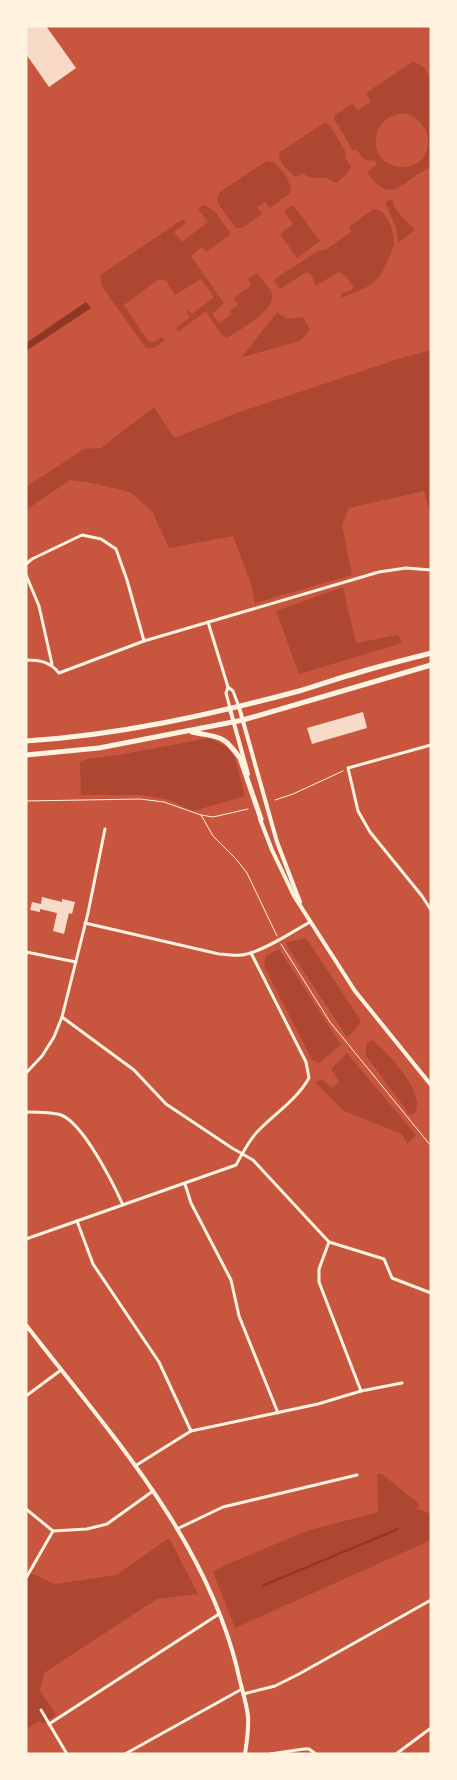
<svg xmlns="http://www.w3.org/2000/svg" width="457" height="1780" font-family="Georgia,serif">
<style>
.green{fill:#ae4732;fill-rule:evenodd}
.water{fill:#8f3625}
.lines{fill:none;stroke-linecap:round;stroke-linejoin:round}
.stream{stroke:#8f3625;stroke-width:2}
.building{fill:#f7dbc8}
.path{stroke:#fff3e0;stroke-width:1}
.minor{stroke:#fff3e0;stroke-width:3}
.tertiary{stroke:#fff3e0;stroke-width:4}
.trunk{stroke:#fff3e0;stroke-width:5}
</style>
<rect width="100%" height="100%" fill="#c8553d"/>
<!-- green -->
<g class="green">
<path d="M412,62C424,64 427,70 431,81V167C402,179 393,209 367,172L377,164L374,160L369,161L362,158L357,149L353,151L334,118L335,115L353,103L357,110L371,102L366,93ZM407,114C440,125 432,171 399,167C364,162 370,111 407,114Z"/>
<path d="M324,123L328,124L331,127L346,153L345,158L351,166L346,175L336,183L327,178H310L303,173L295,177C288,170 279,163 279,153Z"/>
<path d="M267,161L274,162C281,170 294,182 290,193L270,208L265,202L257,207L262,214L242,228H236L219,205C216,199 217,197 220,192Z"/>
<path d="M392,199C394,211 407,221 415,230L398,243L396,228L386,204L387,201Z"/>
<path d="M203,205C216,208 223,224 231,234L206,252L202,247L191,256L224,303L212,314L219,323L232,314L230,311L238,305L233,298L251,286L248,279L257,273C261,279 268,286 271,292C279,309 239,330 227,338L221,334L206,311L178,332L176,328L190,317L185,309H186L192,314L214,297L201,279L175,295L166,281L159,279L124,305L148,341L154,342L162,337L165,340L154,348H146L103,288L100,277L102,274L183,219L186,223L174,232L182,242L208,222L198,209Z"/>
<path d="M293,205L320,241L297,258L280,234L293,224L284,211Z"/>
<path d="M373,209C381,209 384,213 388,220C397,239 395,245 386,264C383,270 380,276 376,280C366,290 353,293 340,298L342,293L350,291L354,287L345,276L339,272L315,286L313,277L309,273H305L280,289L274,282L276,278L318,251L325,250L351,232L349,227Z"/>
<path d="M277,312L287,319L303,317L310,330L300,341L242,357Z"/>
<path d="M431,350V516L424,491L349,508L342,525L352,575L255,603L251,584L233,536L169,548L152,511L130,492L92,483L70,480L26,510V487L84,449L101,448L154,407L174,438L234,414L401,358Z"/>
<path d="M343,587L356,643L398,635L402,643L299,674L276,611Z"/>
<path d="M209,738L227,747L235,758L245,796L193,811L169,800L142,795H81L80,763L87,759L119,755Z"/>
<path d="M306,938L361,1021L355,1030L347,1037L287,946V942Z"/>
<path d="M279,949L341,1045L319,1063L312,1060L264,966L266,956Z"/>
<path d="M372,1040C389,1054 411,1078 417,1100C418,1104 416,1108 416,1112L410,1115L366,1056V1044Z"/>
<path d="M347,1053L416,1135L407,1144L402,1134L344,1111L315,1082L322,1080L333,1088L339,1081L331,1069Z"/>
<path d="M377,1474H382L419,1504L417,1509L431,1514V1540L235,1628L213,1572L225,1565L307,1531L378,1512Z"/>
<path d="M169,1538L198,1594L157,1599L44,1673L40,1690L56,1715L42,1724L40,1721L26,1729V1571L55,1584L116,1575Z"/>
</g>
<!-- water -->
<path class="water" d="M86,302L91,308L26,351V343Z"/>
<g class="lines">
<!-- stream -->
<path class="stream" d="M262,1586L398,1529"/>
</g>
<!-- building -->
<g class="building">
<path d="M26,26H46L76,68L49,87L26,54Z"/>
<path d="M363,712L367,728L312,744L307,728Z"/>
<path d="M42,897L62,902V899L75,902L72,914L69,913L64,934L53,931L57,913L40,909V912L30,910L32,902L41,904Z"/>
</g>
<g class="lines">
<!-- path -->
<g class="path">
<path d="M275,800L293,794L343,771"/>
<path d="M26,801L140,799L164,802L201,815L213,817L248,809"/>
<path d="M201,815L213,836L236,859L247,873L277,936"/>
<path d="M281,944L330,1022L431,1146"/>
</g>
<!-- minor -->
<g class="minor">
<path d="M26,564L32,559L82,535L101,539L116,549L127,580L144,641"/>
<path d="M26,575L39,606L52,664"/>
<path d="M208,622L228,687L226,693L230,708"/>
<path d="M26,660C41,660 50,662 59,673L144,641L379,572L406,568L431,570"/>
<path d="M228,687L233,691L239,707"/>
<path d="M431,745L348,768L358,811L370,832L422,896L431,910"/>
<path d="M85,923L219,954C228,954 239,957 247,954C267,949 292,932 310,922"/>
<path d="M26,952L76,962"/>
<path d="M62,1017L134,1070L166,1104L232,1148L253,1160L329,1242L384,1259L392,1278L431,1293"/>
<path d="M26,1073L42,1056L54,1037L62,1017L88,913L105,829"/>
<path d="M26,1112C37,1112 52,1112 61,1115C83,1123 113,1183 123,1205"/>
<path d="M185,1184L191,1203L231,1280L239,1316L278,1413"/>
<path d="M77,1221L93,1264L159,1362L191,1431"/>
<path d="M26,1239L236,1165C243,1153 249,1139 260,1129C277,1112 297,1099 309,1078L306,1062L251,953"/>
<path d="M329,1242L319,1269V1282L361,1391"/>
<path d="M26,1396L61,1370"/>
<path d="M135,1466L191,1431L318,1404L361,1391L402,1383"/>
<path d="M26,1509L53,1531L87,1529L107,1524L153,1491"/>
<path d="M177,1529L223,1507L357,1475"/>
<path d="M26,1578L53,1531"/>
<path d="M243,1694L275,1686L299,1674L431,1600"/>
<path d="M41,1710L67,1754"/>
<path d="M49,1724L219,1614"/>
<path d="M125,1754L242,1689"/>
<path d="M270,1754L304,1749H309L316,1754"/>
<path d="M396,1754L431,1728"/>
</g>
<!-- tertiary -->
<g class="tertiary">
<path d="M239,707L277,842L300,902"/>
<path d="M230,709L248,774"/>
<path d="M260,819L272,850L294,896L355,991L431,1085"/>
<path d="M26,1325C108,1431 204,1535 237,1668C240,1684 246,1700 248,1716C249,1728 247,1741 245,1754"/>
</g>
<!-- trunk -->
<g class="trunk">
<path d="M192,732C219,738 222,733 240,758L261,819"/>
<path d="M26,741C119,735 210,715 299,691C317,686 335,679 354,674C379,666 405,660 431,653"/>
<path d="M26,755L99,748L243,720L431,665"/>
</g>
</g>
<!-- border -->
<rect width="457" height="1780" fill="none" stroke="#fff3e0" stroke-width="55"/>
</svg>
